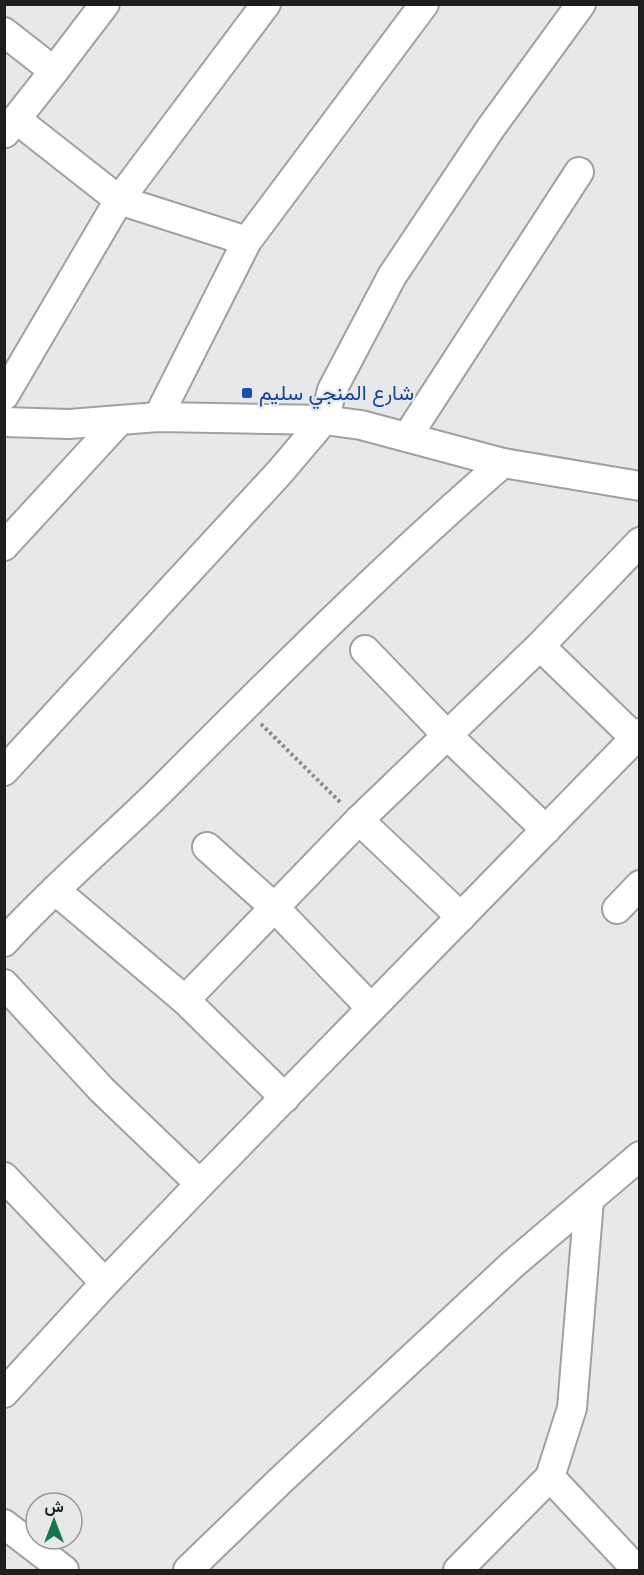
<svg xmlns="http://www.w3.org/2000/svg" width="644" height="1575" font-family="'Nunito Sans',Vazirmatn,sans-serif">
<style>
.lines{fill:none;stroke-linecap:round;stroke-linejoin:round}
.minor-casing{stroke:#a0a0a2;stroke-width:32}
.path{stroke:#8a8a8c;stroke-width:4;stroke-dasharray:3 3;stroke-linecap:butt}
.minor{stroke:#fff;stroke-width:28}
.transit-dot{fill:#1a4fb4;stroke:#e7e8ea;stroke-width:2}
.labels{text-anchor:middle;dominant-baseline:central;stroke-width:4.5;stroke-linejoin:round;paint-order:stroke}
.transit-label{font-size:21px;fill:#164399;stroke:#e7e8ea;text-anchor:start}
</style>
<rect width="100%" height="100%" fill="#e7e8ea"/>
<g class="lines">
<!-- minor casing -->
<g class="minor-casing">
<g id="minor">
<path d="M4,32L54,71L5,133"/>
<path d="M54,71L105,4"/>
<path d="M16,119L119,200L247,241"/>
<path d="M4,396L119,200L266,4"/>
<path d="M158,417L247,241L424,4"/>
<path d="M4,422L69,424L158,417L324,420L361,425L503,463L640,486"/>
<path d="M407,437L579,172"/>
<path d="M4,546L120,420"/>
<path d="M540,646L635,738"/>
<path d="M365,650L446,734L546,830"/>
<path d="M4,771L279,473L324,420L332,390L392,276L490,129L581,4"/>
<path d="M359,820L461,917"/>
<path d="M207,847L275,908L370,1007"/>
<path d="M55,890L185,1000L285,1098"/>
<path d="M617,909L640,885"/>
<path d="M4,942C52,889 107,843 158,793C270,681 383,567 503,463"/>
<path d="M4,984L102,1090L200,1184"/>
<path d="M185,1000L359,820L540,646L640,542"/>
<path d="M4,1177L105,1283"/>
<path d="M4,1393L105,1283L200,1184L640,733"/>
<path d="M550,1477L637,1570"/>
<path d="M4,1524L64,1570"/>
<path d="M188,1570L281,1480L513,1264L640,1156"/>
<path d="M458,1570L550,1477L572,1408L589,1200"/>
</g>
</g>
<!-- path -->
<path class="path" d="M261,724L341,803"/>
<!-- minor -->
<use href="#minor" class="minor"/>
</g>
<!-- markers -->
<rect class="transit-dot" x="241" y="387" width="12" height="12" rx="3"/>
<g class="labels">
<!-- transit labels -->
<g class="transit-label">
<text x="259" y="393">شارع المنجي سليم</text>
</g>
</g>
<!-- border -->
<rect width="644" height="1575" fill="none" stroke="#1e1e1f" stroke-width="12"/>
<!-- north arrow -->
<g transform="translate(54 1521)"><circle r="28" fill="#e7e8ea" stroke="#979799" stroke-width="1.5"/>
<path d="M0-4.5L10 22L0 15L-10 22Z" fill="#15764d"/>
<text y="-9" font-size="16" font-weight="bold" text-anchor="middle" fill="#1e1e1f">ش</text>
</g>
</svg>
